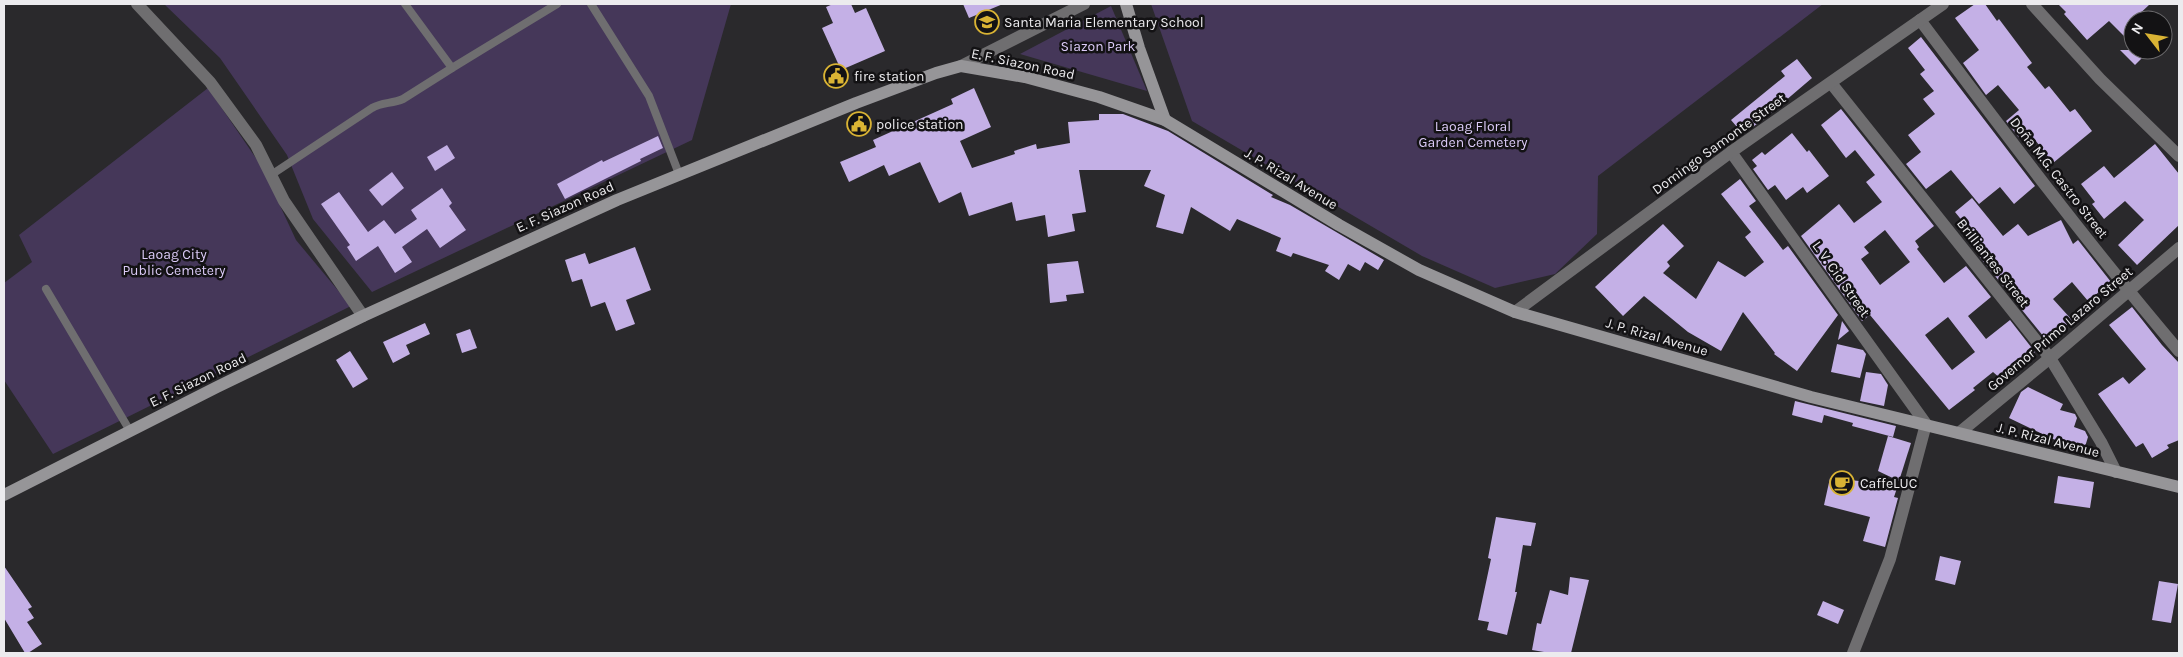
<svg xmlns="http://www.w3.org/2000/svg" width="2183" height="657" font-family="Karla,sans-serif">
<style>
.green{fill:#453759}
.building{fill:#c4b0e6;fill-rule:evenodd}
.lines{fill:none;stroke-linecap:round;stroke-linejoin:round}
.lane{stroke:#6f6e70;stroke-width:8}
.street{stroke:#6f6e70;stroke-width:12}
.secondary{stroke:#969598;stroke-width:12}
.labels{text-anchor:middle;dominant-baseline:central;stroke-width:5;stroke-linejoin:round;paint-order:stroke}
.poi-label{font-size:14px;fill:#ecebee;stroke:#131214;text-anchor:start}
.park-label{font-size:14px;fill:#dccbf8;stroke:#131214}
.street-label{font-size:14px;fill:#ecebee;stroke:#131214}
</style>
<rect width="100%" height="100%" fill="#2a292c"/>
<!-- green -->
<g class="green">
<path d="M164,4H731L692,140L372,292L313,219L287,155L220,58Z"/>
<path d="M1151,4H1823L1598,176L1597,234L1555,274L1495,288L1422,256L1192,121Z"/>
<path d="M1111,6L1147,91L1020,54Z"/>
<path d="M208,88L262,167L296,240L351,306L53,454L4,380V283L32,262L19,235Z"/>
</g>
<!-- building -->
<g class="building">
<path d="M833,4H851L855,13L866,8L885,51L841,70L822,28L833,23L826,7Z"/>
<path d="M963,4H1003L969,18Z"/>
<path d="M1975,4H1985L1997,21L1999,19L2032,63L2027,67L2045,89L2049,86L2070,112L2075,109L2092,131L2053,163L2029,132L2020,139L2006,121L2019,110L1998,85L1986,95L1963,63L1979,50L1955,18Z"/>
<path d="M2058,4H2150L2133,20V45L2109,21L2087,40L2064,14L2066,12Z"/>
<path d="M1921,37L2035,186L2014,204L2000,187L1979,204L1951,170L1926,189L1906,164L1921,152L1908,135L1935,114L1923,99L1934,91L1920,74L1925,70L1908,48Z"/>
<path d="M2120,50H2150L2135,65Z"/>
<path d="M1797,59L1812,78L1765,118L1743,134L1731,120L1785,76L1781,71Z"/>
<path d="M974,88L991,127L960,141L972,168L1015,154L1014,151L1036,144L1037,149L1070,143L1068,122L1099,120V114H1123L1168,131L1273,195L1271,197L1290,205L1384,260L1378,270L1365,262L1360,271L1348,264L1339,280L1325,271L1329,265L1293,253L1291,257L1276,251L1281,238L1237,219L1230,231L1191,207L1183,234L1156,227L1165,195L1144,186L1151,170H1079L1086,212L1072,214L1075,231L1048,237L1045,215L1016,221L1012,202L969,216L961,192L939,203L920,162L889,176L884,165L849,182L840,162L876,147L873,140L953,104L951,99Z"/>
<path d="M1841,109L1934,226L1915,241L1919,247L1917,249L1944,283L1966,266L1991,297L1968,316L1986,339L2010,320L2035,352L2001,379L1993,372L1973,388L1975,390L1949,410L1870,315L1862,321L1801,236L1839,204L1854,223L1882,202L1866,182L1875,175L1855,150L1846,158L1821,125ZM1885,230L1910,262L1880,285L1861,259L1869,253L1864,247ZM1948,317L1975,352L1952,370L1925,335Z"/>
<path d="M1792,133L1807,152L1809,150L1829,176L1807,193L1803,187L1786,200L1775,185L1768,190L1753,169L1757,166L1752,160L1762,152L1765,155Z"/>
<path d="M658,136L663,148L640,159L641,161L565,199L557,184L602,160L603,162Z"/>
<path d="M2155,144L2179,174V225L2137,265L2118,245L2144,220L2125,201L2104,219L2092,204L2095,202L2081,184L2104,166L2114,178Z"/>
<path d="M447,145L455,158L435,171L427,157Z"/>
<path d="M392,172L404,188L382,206L369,190Z"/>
<path d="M1740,179L1756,201L1749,206L1783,250L1788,246L1838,315L1797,371L1774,354L1775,353L1743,312L1721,351L1688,332L1644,296L1623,316L1595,287L1663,224L1684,246L1667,262L1670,266L1663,273L1696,299L1718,261L1745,277L1764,262L1745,237L1751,232L1721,194Z"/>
<path d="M442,188L452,203L449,206L466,230L440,248L427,229L402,247L412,262L395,273L378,246L356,261L347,247L350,245L321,204L339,192L368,232L384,220L395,234L417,219L411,210Z"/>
<path d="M1972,198L2003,236L2018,224L2028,236L2061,220L2073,244L2078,240L2111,282L2088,301L2072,282L2053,299L2072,320L2048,342L2022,310L2025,308L2007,285L2004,287L1979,256L1986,250L1955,212Z"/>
<path d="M635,247L651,290L626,300L635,324L616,331L605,302L591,307L582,279L572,282L565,260L585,253L589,264Z"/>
<path d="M1078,261L1084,293L1066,295L1067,301L1050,303L1047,264Z"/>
<path d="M2132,307L2162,345L2179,363V440L2167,445L2169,448L2152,458L2143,443L2136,447L2098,394L2123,377L2129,384L2146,369L2109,325Z"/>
<path d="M1842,321L1849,331L1838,340Z"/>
<path d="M425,323L430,334L406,345L410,354L393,363L383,342Z"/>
<path d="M470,329L477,348L462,353L456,334Z"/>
<path d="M1837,344L1863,350L1866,354L1860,378L1831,372Z"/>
<path d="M350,351L368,379L353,388L336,360Z"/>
<path d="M1866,372L1881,374L1888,385L1884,406L1860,401Z"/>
<path d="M2028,387L2063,404L2060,410L2075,414L2077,418L2074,427L2085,431L2088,437L2084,450L2053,439L2009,418L2021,392Z"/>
<path d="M1795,401L1896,426L1893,437L1852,426L1853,423L1824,415L1822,423L1792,415Z"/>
<path d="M1888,436L1911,443L1899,481L1878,471Z"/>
<path d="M2058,476L2094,482L2090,508L2054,503Z"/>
<path d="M1830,478L1898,485L1894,497L1898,498L1885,547L1863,541L1870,517L1824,505Z"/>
<path d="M1496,517L1536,523L1531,546L1523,545L1515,592H1517L1507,635L1487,630L1489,622L1478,620L1491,559L1488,558Z"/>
<path d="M1940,556L1961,561L1955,585L1935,580Z"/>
<path d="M4,566L32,607L28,609L34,618L27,622L42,644L28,653H25L4,618Z"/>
<path d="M1570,577L1589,580L1571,653H1550L1532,650L1537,623L1541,624L1550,590L1568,595Z"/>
<path d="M2159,581L2178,584L2171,623L2152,620Z"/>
<path d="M1823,601L1844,610L1838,624L1817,615Z"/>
</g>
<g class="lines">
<!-- lane -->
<g class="lane">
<path d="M405,4L452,68L557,4"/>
<path d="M591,4L649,96L679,174"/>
<path d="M271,175L372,108C382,102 392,104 403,99L452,68"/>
<path d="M46,289L130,431"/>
</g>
<!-- street -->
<g class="street">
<path d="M137,4L210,82L256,145L284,201L363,316"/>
<path d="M2032,4L2100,79L2179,156"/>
<path d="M1920,20C2004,132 2088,244 2179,351"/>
<path d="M961,66L1084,4"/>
<path d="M1831,83L2050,358L2101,442L2116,472"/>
<path d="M1731,152L1926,424L1890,559L1853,653"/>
<path d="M1515,312L1731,152L1943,4"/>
<path d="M1959,433L2050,358L2179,248"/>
</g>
<!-- secondary -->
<g class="secondary">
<path d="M1126,4L1139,48L1165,120"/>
<path d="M4,495L217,387L363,316L617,200L856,103L936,73L961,66L1025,77L1099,97L1165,120L1339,225L1419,270L1515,312L1811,397L2179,487"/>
</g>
</g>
<!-- icons -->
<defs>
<g id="school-ring" transform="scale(1.25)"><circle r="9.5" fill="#131214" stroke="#d9b334" stroke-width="1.5"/><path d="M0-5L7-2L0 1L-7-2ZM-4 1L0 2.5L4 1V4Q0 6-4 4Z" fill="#d9b334"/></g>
<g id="civic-ring" transform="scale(1.25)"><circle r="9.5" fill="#131214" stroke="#d9b334" stroke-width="1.5"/><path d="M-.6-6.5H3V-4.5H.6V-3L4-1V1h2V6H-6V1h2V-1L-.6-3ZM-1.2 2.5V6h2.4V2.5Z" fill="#d9b334"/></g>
<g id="cafe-ring" transform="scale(1.25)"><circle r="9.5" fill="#131214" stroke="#d9b334" stroke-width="1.5"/><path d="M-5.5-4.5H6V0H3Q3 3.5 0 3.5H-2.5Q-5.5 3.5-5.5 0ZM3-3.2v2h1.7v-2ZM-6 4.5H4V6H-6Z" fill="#d9b334"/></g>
</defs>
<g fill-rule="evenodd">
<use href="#school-ring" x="987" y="22"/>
<use href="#civic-ring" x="836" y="76"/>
<use href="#civic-ring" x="859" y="124"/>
<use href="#cafe-ring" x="1842" y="483"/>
</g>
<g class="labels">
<!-- poi labels -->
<g class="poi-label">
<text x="1004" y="22">Santa Maria Elementary School</text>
<text x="854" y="76">fire station</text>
<text x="876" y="124">police station</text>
<text x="1860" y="483">CaffeLUC</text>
</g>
<!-- park labels -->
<g class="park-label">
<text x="1098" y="46">Siazon Park</text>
<text x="1473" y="126">Laoag Floral<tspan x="1473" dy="16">Garden Cemetery</tspan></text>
<text x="174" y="254">Laoag City<tspan x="174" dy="16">Public Cemetery</tspan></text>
</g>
<!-- street labels -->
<g class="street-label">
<text transform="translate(1023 64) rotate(12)">E. F. Siazon Road</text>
<text transform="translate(1719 144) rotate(-36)">Domingo Samonte Street</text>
<text transform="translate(2059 178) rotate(52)">Doña M.G. Castro Street</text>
<text transform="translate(1291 179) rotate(31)">J. P. Rizal Avenue</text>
<text transform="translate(565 207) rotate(-24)">E. F. Siazon Road</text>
<text transform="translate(1993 263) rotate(52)">Brilliantes Street</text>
<text transform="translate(1841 279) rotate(55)">L. V. Cid Street</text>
<text transform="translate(2060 329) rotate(-40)">Governor Primo Lazaro Street</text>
<text transform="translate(1657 337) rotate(16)">J. P. Rizal Avenue</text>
<text transform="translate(198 380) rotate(-26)">E. F. Siazon Road</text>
<text transform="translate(2048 440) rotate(14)">J. P. Rizal Avenue</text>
</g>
</g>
<!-- border -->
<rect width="2183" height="657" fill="none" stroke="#ecebee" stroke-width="10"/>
<!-- north arrow -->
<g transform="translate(2148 35) rotate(301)"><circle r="24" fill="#131214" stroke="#6a696b"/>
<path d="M0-4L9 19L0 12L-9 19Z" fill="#d9b334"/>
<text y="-8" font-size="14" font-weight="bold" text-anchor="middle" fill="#ecebee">N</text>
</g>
</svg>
